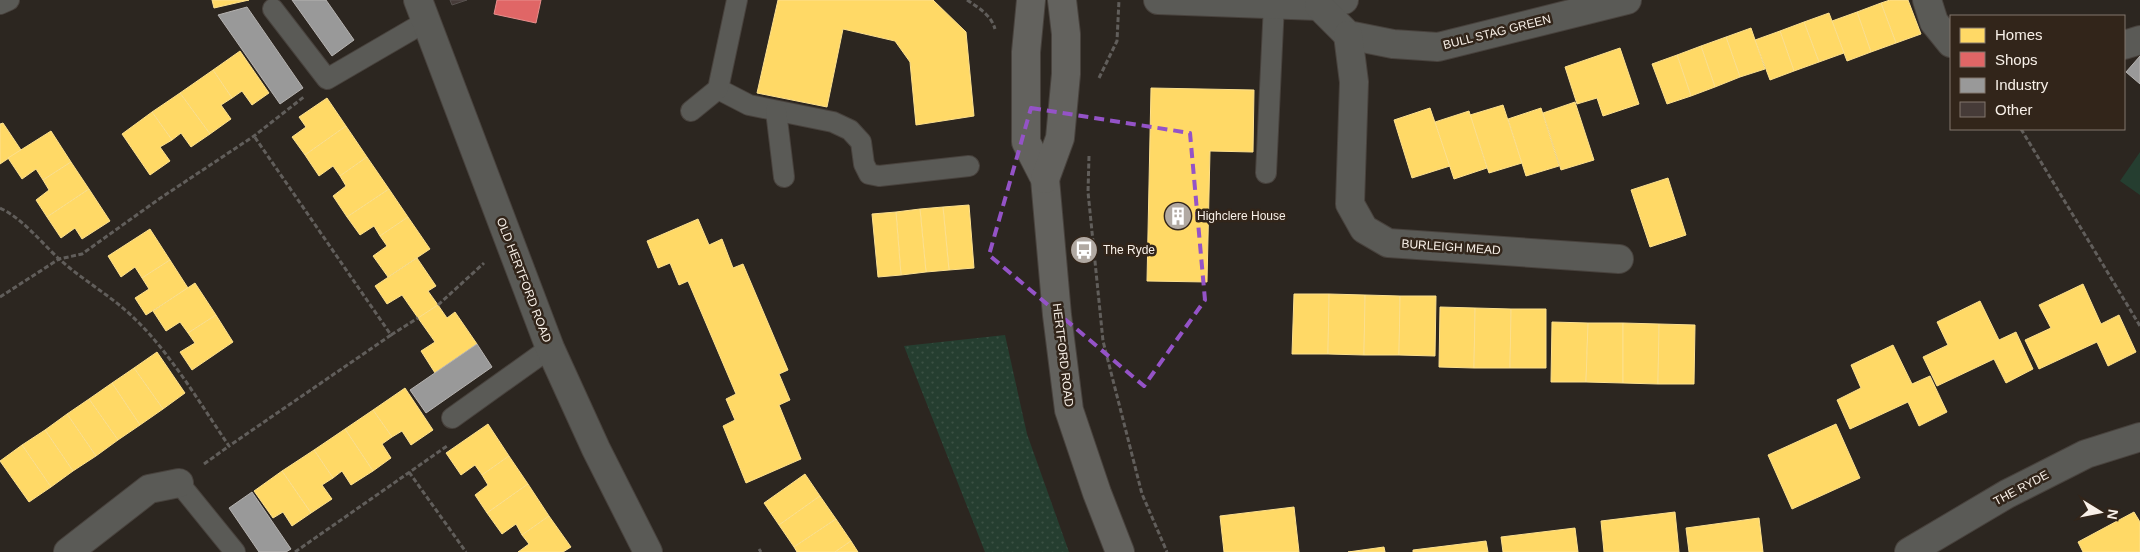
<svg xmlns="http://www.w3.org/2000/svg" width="2140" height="552" font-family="Arial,sans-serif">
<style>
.grass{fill:url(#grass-dots)}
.pitch{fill:#253e30}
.homes{fill:#ffd966;stroke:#fde08d}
.shops{fill:#e06666;stroke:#e78f8d}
.industry{fill:#999;stroke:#b6b3b1}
.building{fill:#463b38;stroke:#58514e}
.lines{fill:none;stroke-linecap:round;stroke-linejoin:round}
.lane-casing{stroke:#48423d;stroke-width:22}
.street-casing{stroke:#48423d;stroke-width:30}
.primary-casing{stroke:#48423d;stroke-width:30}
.path{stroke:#615e5b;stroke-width:3;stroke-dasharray:5 2.5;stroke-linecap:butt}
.lane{stroke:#5a5a56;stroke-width:20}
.street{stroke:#5a5a56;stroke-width:28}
.primary{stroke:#63625e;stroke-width:28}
.marked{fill:none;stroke:#9453c7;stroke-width:4;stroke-dasharray:10 6;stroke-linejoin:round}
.labels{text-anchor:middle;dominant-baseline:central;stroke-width:5;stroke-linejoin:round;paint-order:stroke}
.street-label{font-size:12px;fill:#f8f0e8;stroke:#32251a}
.poi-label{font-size:12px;fill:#f8f0e8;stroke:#32251a;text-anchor:start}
</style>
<defs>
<pattern id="grass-dots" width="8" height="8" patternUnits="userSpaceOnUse" patternTransform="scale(1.25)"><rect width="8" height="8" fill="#253e30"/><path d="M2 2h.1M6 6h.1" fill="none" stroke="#3b5144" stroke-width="1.8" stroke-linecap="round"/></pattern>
</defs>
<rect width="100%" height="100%" fill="#2c2620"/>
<!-- grass -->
<path class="grass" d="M1005,335L1027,434L1069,552H985L904,346Z"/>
<!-- pitch -->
<path class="pitch" d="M2140,152V195L2120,181Z"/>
<!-- homes -->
<g class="homes">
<path d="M212,0H249L214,8Z"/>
<path d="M778,0H933L966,32L974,116L916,125L910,62L895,41L843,29L827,107L757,93Z"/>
<path d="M1890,0H1908L1921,34L1896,43L1881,3Z"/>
<path d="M1881,3L1896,43L1871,52L1857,12Z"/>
<path d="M1857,12L1871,52L1847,61L1832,21Z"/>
<path d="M1829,13L1844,53L1819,62L1804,22Z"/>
<path d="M1804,22L1819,62L1794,71L1780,31Z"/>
<path d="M1751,28L1765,69L1740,77L1726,37Z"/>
<path d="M1780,31L1794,71L1770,80L1755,40Z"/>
<path d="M1726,37L1740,77L1715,87L1701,46Z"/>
<path d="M1701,46L1715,87L1691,96L1677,55Z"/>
<path d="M1620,48L1639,104L1603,116L1597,98L1577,104L1565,67Z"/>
<path d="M240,51L269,93L252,105L242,91L232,98L213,70Z"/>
<path d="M1677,55L1691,96L1667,104L1652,64Z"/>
<path d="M213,70L232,98L221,105L231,119L210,134L180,93Z"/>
<path d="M1151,88L1254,90L1253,152L1210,151L1207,282L1147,281Z"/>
<path d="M180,93L210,134L191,147L181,133L172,140L152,112Z"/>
<path d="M327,98L346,126L305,155L292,137L306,127L299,117Z"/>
<path d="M1575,102L1594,160L1561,170L1543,113Z"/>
<path d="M1503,105L1522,163L1489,173L1470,115Z"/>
<path d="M1430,108L1450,166L1412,178L1394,120Z"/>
<path d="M1541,108L1559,166L1526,176L1508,119Z"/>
<path d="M1469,111L1487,168L1454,179L1435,122Z"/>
<path d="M152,112L172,140L160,147L170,161L150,175L122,134Z"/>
<path d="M3,123L21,150L0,164V124Z"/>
<path d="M346,126L367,157L340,176L333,166L319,176L305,155Z"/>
<path d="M51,131L71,162L43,180L36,169L22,179L8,158Z"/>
<path d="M367,157L389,189L347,217L333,196L346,186L340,176Z"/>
<path d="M71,162L89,189L47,217L36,200L49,190L43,180Z"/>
<path d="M1668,178L1686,235L1650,247L1631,190Z"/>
<path d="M89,189L110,221L82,239L75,228L61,238L47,217Z"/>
<path d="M389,189L408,217L380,236L374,226L360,235L347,217Z"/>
<path d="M969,205L974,268L949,270L943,207Z"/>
<path d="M943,207L949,270L926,272L920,209Z"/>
<path d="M920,209L926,272L901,275L896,212Z"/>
<path d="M896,212L901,275L878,277L872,214Z"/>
<path d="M408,217L430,249L388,277L373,256L387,246L380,236Z"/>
<path d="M698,219L709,245L722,239L733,268L743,264L788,370L779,374L790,400L779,405L801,459L746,483L723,426L735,420L726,399L736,394L688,281L679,285L670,263L658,268L647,241Z"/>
<path d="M150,229L170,260L142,278L135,267L121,277L108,256Z"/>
<path d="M417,258L436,286L428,291L438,305L418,318L402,295L387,304L375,286Z"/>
<path d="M170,260L188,288L146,315L135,298L149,289L142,278Z"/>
<path d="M195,283L216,315L188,333L180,322L166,331L153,311Z"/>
<path d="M2083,284L2101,324L2119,315L2136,352L2108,366L2097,342L2039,369L2025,340L2051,328L2039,305Z"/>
<path d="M1294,294H1329L1328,354H1292Z"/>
<path d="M1329,294L1365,295L1364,355L1328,354Z"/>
<path d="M1365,295L1400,296L1399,355H1364Z"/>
<path d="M1400,296H1436L1435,356L1399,355Z"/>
<path d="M1980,301L1999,340L2016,332L2033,369L2006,383L1994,359L1937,386L1923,357L1948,345L1937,322Z"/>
<path d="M438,305L447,318L455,312L477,344L435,373L421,351L435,342L418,318Z"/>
<path d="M1440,307L1475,308L1474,368L1439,367Z"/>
<path d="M1475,308L1511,309L1510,368H1474Z"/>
<path d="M1511,309H1546V368H1510Z"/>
<path d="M216,315L233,342L192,370L180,352L195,343L188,333Z"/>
<path d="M1552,322L1588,323L1586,382H1551Z"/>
<path d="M1588,323H1623V383L1586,382Z"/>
<path d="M1623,323L1659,324L1658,384L1623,383Z"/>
<path d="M1659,324L1695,325L1694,384H1658Z"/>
<path d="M1893,345L1912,384L1930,376L1947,412L1919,426L1908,402L1850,429L1837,400L1861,388L1851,365Z"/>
<path d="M157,352L185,393L163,409L134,368Z"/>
<path d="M134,368L163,409L140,425L112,383Z"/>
<path d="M112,383L140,425L118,440L89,399Z"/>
<path d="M405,388L433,430L411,445L402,431L392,437L373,410Z"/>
<path d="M89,399L118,440L96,456L67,414Z"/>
<path d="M373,410L392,437L382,444L391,458L373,471L345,429Z"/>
<path d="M67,414L96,456L73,471L45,430Z"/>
<path d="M488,424L509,456L482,475L475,465L461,475L446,453Z"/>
<path d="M1836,424L1860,478L1792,509L1768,455Z"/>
<path d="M345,429L373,471L351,485L342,471L333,478L314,450Z"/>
<path d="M45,430L73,471L51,487L22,445Z"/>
<path d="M22,445L51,487L29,502L0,461Z"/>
<path d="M314,450L333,478L322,485L332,499L311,513L282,471Z"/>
<path d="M509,456L528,484L487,513L475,495L488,485L482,475Z"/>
<path d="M282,471L311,513L292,526L283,512L273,518L254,491Z"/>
<path d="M805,474L820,496L779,525L764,503Z"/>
<path d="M528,484L549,516L522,535L516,524L502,534L487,513Z"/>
<path d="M820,496L836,519L794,547L779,525Z"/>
<path d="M1294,507L1299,552H1224L1220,516Z"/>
<path d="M1675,512L1679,552H1604L1601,521Z"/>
<path d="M2134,512L2140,522V552H2083L2078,542Z"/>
<path d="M549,516L571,547L563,552H518L529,544L522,535Z"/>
<path d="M1759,518L1763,552H1689L1686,528Z"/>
<path d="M836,519L851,541L835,552H797L794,547Z"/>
<path d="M1575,528L1578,552H1503L1501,537Z"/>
<path d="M851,541L858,552H835Z"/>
<path d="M1486,541L1488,552H1413V550Z"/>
<path d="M1384,547L1385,552H1348Z"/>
</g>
<!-- shops -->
<path class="shops" d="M497,0H541L536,23L494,14Z"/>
<!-- industry -->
<g class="industry">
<path d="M292,0H326L354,40L332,56Z"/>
<path d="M247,7L303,88L280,104L218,15Z"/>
<path d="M2140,56V84L2126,72Z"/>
<path d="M477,344L492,367L426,413L410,390Z"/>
<path d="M252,492L291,549L286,552H259L229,508Z"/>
</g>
<!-- building -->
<path class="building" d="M450,0H467L452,5Z"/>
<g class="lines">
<!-- lane casing -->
<g class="lane-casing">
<g id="lane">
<path d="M0,4L9,0"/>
<path d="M273,9L327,79L425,22"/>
<path d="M718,89L749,105L833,122L850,130L861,142L864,164L869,174L879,176L969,166"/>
<path d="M691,111L718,89L737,0"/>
<path d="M776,111L784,177"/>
<path d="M1266,173L1274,4"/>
<path d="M452,418L550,348"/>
<path d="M179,483L235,552"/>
</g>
</g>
<!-- street casing -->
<g class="street-casing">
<g id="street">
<path d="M418,0L550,348L596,449L648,552"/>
<path d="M1158,0L1319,6L1344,0"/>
<path d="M1927,0L1934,22L1951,43"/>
<path d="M1319,6L1348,35L1393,44L1438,47L1627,0"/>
<path d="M1348,35L1354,82L1350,204L1364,229L1388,243L1619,259"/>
<path d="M2124,45L2140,40"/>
<path d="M68,552L149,489L179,483"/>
<path d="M1909,552L2007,494L2086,454L2140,437"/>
</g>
</g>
<!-- primary casing -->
<g class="primary-casing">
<g id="primary">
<path d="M1031,0L1026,52V142L1045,179L1057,315L1069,410L1097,493L1120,552"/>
<path d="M1045,179L1060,138L1066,74V34L1062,0"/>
</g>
</g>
<!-- path -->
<g class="path">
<path d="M967,0C979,8 991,15 995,29"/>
<path d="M1099,78L1117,41L1119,0"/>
<path d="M2021,129L2140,326"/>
<path d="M1089,156L1088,192L1103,341L1142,494L1167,552"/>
<path d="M0,208C23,219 39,240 58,258C82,280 112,296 136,320C171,354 201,405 229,446L391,335L254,136"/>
<path d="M0,297L59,259L82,254L159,199L254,136L305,96"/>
<path d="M438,305L484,263"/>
<path d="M391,335L418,318"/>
<path d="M204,464L229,446"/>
<path d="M409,472L466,552"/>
<path d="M759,549L761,552"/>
<path d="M295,552L447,446"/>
</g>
<!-- lane -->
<use href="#lane" class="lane"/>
<!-- street -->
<use href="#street" class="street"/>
<!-- primary -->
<use href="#primary" class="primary"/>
</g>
<!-- marked area -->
<path class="marked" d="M1031,108L1190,133L1205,300L1144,386L989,255Z"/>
<!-- icons -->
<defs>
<g id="building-disc" transform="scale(1.4375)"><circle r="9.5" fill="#b1a9a2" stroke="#32251a"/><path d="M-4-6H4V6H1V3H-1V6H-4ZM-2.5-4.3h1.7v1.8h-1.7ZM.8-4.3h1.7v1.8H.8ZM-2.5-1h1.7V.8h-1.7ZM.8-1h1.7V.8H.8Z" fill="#fff"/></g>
<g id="bus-disc" transform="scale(1.4375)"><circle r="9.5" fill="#b1a9a2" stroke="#32251a"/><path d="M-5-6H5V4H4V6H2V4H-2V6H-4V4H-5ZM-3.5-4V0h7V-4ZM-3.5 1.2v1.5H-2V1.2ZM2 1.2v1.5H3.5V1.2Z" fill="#fff"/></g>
</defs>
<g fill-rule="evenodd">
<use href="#building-disc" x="1178" y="216"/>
<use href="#bus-disc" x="1084" y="250"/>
</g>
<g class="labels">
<!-- street labels -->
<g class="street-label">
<text transform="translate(1497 32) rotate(-14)">BULL STAG GREEN</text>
<text transform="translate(1451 247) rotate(4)">BURLEIGH MEAD</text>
<text transform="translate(524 280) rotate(69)">OLD HERTFORD ROAD</text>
<text transform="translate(1063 355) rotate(83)">HERTFORD ROAD</text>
<text transform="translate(2021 488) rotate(-28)">THE RYDE</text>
</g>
<!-- poi labels -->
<g class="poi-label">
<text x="1197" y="216">Highclere House</text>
<text x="1103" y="250">The Ryde</text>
</g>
</g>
<!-- legend -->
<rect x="1950" y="15" width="175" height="115" fill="#32251a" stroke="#81766c"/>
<rect x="1960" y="28" width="25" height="15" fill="#ffd966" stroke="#81766c"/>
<text x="1995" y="40" font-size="15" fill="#f8f0e8">Homes</text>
<rect x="1960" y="52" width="25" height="15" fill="#e06666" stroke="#81766c"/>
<text x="1995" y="65" font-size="15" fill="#f8f0e8">Shops</text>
<rect x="1960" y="78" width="25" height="15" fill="#999999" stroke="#81766c"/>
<text x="1995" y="90" font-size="15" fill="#f8f0e8">Industry</text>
<rect x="1960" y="102" width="25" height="15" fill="#463b38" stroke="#81766c"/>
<text x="1995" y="115" font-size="15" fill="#f8f0e8">Other</text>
<!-- north arrow -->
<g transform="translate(2100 512) rotate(100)" stroke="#32251a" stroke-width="4" paint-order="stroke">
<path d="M0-4L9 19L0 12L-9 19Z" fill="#f8f0e8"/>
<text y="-8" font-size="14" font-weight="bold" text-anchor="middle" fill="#f8f0e8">N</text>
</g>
</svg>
